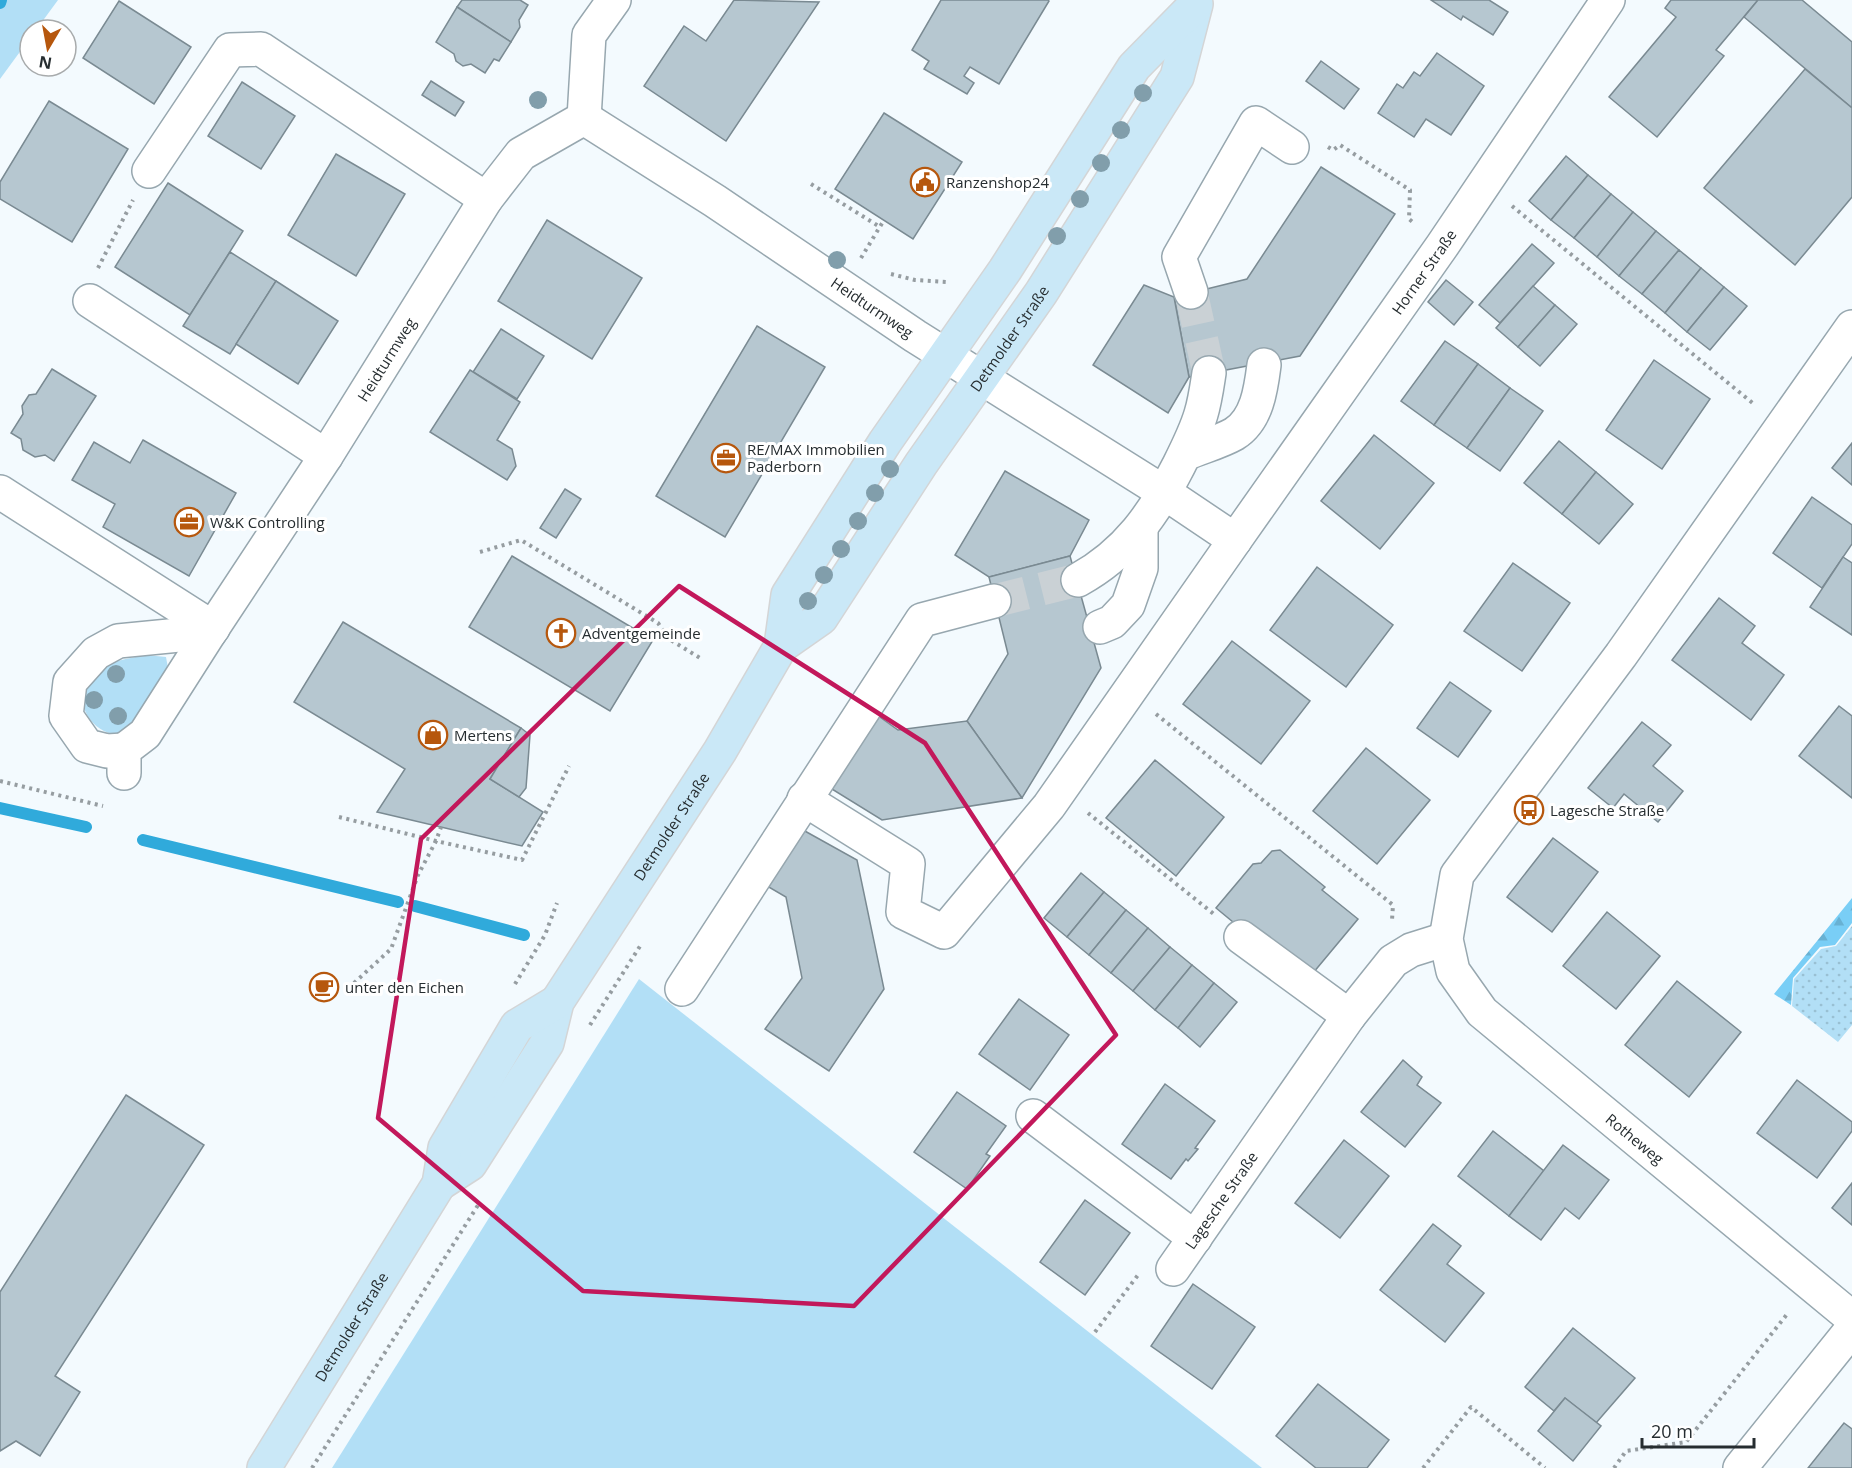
<svg xmlns="http://www.w3.org/2000/svg" width="1852" height="1468" font-family="'Open Sans',sans-serif">
<style>
.green{fill:#b2dff6}
.forest{fill:url(#forest-firs)}
.park{fill:url(#park-dots)}
.lines{fill:none;stroke-linecap:round;stroke-linejoin:round}
.stream{stroke:#30aadb;stroke-width:12}
.building{fill:#b6c7d0;stroke:#7a8a92;stroke-width:1.5}
.minor-tunnel{stroke:#cad1d5;stroke-width:33;stroke-dasharray:33 16;stroke-linecap:butt}
.minor-casing{stroke:#97a7af;stroke-width:36}
.major-casing{stroke:#d4d5d6;stroke-width:36}
.path{stroke:#969da1;stroke-width:4;stroke-dasharray:3 4.5;stroke-linecap:butt}
.minor{stroke:#fff;stroke-width:33}
.major{stroke:#cae8f7;stroke-width:33}
.tree{fill:#819eab}
.marked{fill:none;stroke:#c2185b;stroke-width:4.5;stroke-linejoin:round}
.labels{text-anchor:middle;dominant-baseline:central;stroke-width:6;stroke-linejoin:round;paint-order:stroke}
.poi-label{font-size:15px;fill:#262d30;stroke:#fff;text-anchor:start}
.street-label{font-size:15px;fill:#262d30;stroke:#fff}
</style>
<defs>
<pattern id="forest-firs" width="22" height="20" patternUnits="userSpaceOnUse" patternTransform="scale(1.5)"><rect width="22" height="20" fill="#79cef6"/><path d="M5 1l3.5 6h-7zM16 11l3.5 6h-7z" fill="#68b1d3"/></pattern>
<pattern id="park-dots" width="8" height="8" patternUnits="userSpaceOnUse" patternTransform="scale(1.5)"><rect width="8" height="8" fill="#b2dff6"/><path d="M2 2h.1M6 6h.1" fill="none" stroke="#99c0d3" stroke-width="1.8" stroke-linecap="round"/></pattern>
</defs>
<rect width="100%" height="100%" fill="#f3fafe"/>
<!-- green -->
<g class="green">
<path d="M0,0H58L36,30H30V38L0,79Z"/>
<path d="M146,655L166,657L168,668L128,733C122,733 114,735 109,733C84,725 72,691 92,672C103,662 132,658 146,655Z"/>
<path d="M639,979L1262,1468H332Z"/>
</g>
<!-- forest -->
<path class="forest" d="M1852,898V923L1835,945L1820,947L1793,978L1791,1005L1774,994Z"/>
<!-- park -->
<path class="park" d="M1852,926V1025L1838,1042L1792,1006L1794,979L1821,949L1836,946Z"/>
<g class="lines">
<!-- stream -->
<g class="stream">
<path d="M0,3L1,0"/>
<path d="M0,808L86,827"/>
<path d="M143,840L398,902"/>
<path d="M415,906L524,935"/>
</g>
</g>
<!-- building -->
<g class="building">
<path d="M462,0H520L528,5L519,20L520,27L511,42L457,7Z"/>
<path d="M734,0L819,2L726,141L644,86L684,26L706,41Z"/>
<path d="M941,0H1048L1049,1L999,84L970,67L964,76L974,83L967,94L924,69L929,61L912,50Z"/>
<path d="M1431,0H1489L1508,12L1493,35L1463,16L1461,20Z"/>
<path d="M1671,0H1758L1716,50L1724,56L1657,137L1609,97L1676,17L1665,8Z"/>
<path d="M1758,0H1802L1852,42V108L1744,17Z"/>
<path d="M119,1L191,47L154,104L83,58Z"/>
<path d="M457,7L511,42L499,61L494,59L485,73L471,64L463,66L456,61L454,54L436,42Z"/>
<path d="M1437,53L1484,86L1451,135L1426,119L1414,137L1378,113L1397,84L1403,88L1414,72L1420,76Z"/>
<path d="M1321,61L1359,89L1344,109L1306,81Z"/>
<path d="M1805,69L1852,108V197L1795,265L1704,188Z"/>
<path d="M431,81L464,102L455,116L422,95Z"/>
<path d="M242,82L295,116L261,169L208,136Z"/>
<path d="M49,101L128,149L72,242L0,199V182Z"/>
<path d="M884,113L962,162L913,239L835,189Z"/>
<path d="M336,154L405,194L356,276L288,235Z"/>
<path d="M1566,156L1588,175L1551,220L1529,201Z"/>
<path d="M1321,167L1395,214L1300,356L1189,377L1174,297L1247,279Z"/>
<path d="M1588,175L1611,194L1574,238L1551,220Z"/>
<path d="M168,183L243,231L190,315L115,267Z"/>
<path d="M1611,194L1633,212L1597,257L1574,238Z"/>
<path d="M1633,212L1656,231L1619,276L1597,257Z"/>
<path d="M547,220L642,278L592,359L498,301Z"/>
<path d="M1656,231L1679,250L1642,294L1619,276Z"/>
<path d="M1532,244L1554,263L1500,323L1479,305Z"/>
<path d="M1679,250L1701,268L1665,313L1642,294Z"/>
<path d="M230,252L276,281L230,354L183,326Z"/>
<path d="M1701,268L1724,287L1687,332L1665,313Z"/>
<path d="M1446,280L1473,302L1454,325L1428,302Z"/>
<path d="M276,281L338,321L298,384L236,344Z"/>
<path d="M1144,285L1174,297L1189,377L1168,413L1093,365Z"/>
<path d="M1533,286L1555,305L1518,347L1496,328Z"/>
<path d="M1724,287L1747,306L1710,350L1687,332Z"/>
<path d="M1555,305L1577,324L1540,366L1518,347Z"/>
<path d="M757,326L825,367L725,537L656,496Z"/>
<path d="M501,329L544,356L517,399L473,372Z"/>
<path d="M1445,341L1478,364L1434,425L1401,401Z"/>
<path d="M1654,360L1710,399L1662,469L1606,430Z"/>
<path d="M1478,364L1510,388L1467,448L1434,425Z"/>
<path d="M52,369L96,396L54,461L45,455L35,457L23,450L21,439L11,433L23,414L22,406L29,395L36,394Z"/>
<path d="M470,370L520,402L497,440L512,449L516,466L507,480L430,432Z"/>
<path d="M1510,388L1543,411L1500,471L1467,448Z"/>
<path d="M1374,435L1434,483L1380,549L1321,501Z"/>
<path d="M143,440L236,493L189,576L103,527L115,504L72,480L94,442L130,463Z"/>
<path d="M1559,441L1596,472L1562,514L1524,483Z"/>
<path d="M1852,443V485L1832,468Z"/>
<path d="M1005,471L1089,520L1070,556L989,577L955,555Z"/>
<path d="M1596,472L1633,504L1599,544L1562,514Z"/>
<path d="M565,489L581,499L556,538L540,528Z"/>
<path d="M1812,497L1852,525V544L1822,588L1773,553Z"/>
<path d="M512,556L653,640L610,711L469,627Z"/>
<path d="M1070,556L1101,668L1022,798L967,721L1008,654L989,577Z"/>
<path d="M1843,557L1852,563V635L1810,607Z"/>
<path d="M1513,563L1570,603L1522,671L1464,631Z"/>
<path d="M1317,567L1393,625L1346,687L1270,630Z"/>
<path d="M1719,598L1755,626L1742,643L1784,675L1751,720L1672,660Z"/>
<path d="M343,622L521,728L490,779L543,812L522,846L377,812L405,769L294,702Z"/>
<path d="M1232,641L1310,701L1261,764L1183,704Z"/>
<path d="M1450,682L1491,711L1458,757L1417,728Z"/>
<path d="M1839,706L1852,716V798L1799,756Z"/>
<path d="M877,715L898,730L967,721L1022,798L882,820L827,786Z"/>
<path d="M1642,722L1671,745L1653,766L1683,791L1658,822L1624,794L1613,808L1588,788Z"/>
<path d="M521,728L530,735L526,788L519,797L490,779Z"/>
<path d="M1366,748L1430,800L1377,864L1313,811Z"/>
<path d="M1155,760L1224,817L1176,876L1106,818Z"/>
<path d="M803,830L857,860L884,989L829,1071L765,1029L802,978L786,897L767,886Z"/>
<path d="M1553,838L1598,872L1552,932L1507,897Z"/>
<path d="M1280,850L1325,887L1322,890L1358,919L1313,973L1261,945L1216,908L1253,864L1261,863L1272,851Z"/>
<path d="M1081,873L1104,892L1067,937L1044,918Z"/>
<path d="M1104,892L1126,910L1089,955L1067,937Z"/>
<path d="M1126,910L1148,928L1111,973L1089,955Z"/>
<path d="M1607,912L1660,956L1616,1009L1563,966Z"/>
<path d="M1148,928L1170,947L1133,991L1111,973Z"/>
<path d="M1170,947L1192,965L1155,1010L1133,991Z"/>
<path d="M1192,965L1214,983L1178,1028L1155,1010Z"/>
<path d="M1677,981L1741,1032L1689,1097L1625,1045Z"/>
<path d="M1214,983L1237,1002L1200,1047L1178,1028Z"/>
<path d="M1019,999L1069,1035L1030,1090L979,1054Z"/>
<path d="M1403,1060L1422,1077L1417,1085L1441,1103L1405,1147L1361,1112Z"/>
<path d="M1797,1080L1852,1122V1131L1817,1178L1757,1133Z"/>
<path d="M1165,1084L1215,1121L1195,1148L1198,1149L1188,1161L1186,1159L1171,1179L1122,1144Z"/>
<path d="M957,1092L1006,1126L986,1154L990,1156L967,1189L914,1152Z"/>
<path d="M126,1095L204,1145L55,1376L80,1392L40,1456L16,1441L0,1451V1292Z"/>
<path d="M1493,1131L1544,1171L1509,1216L1458,1176Z"/>
<path d="M1344,1140L1389,1176L1340,1238L1295,1203Z"/>
<path d="M1563,1145L1609,1180L1579,1219L1565,1208L1541,1240L1509,1216Z"/>
<path d="M1852,1183V1225L1832,1208Z"/>
<path d="M1085,1200L1130,1233L1085,1295L1040,1262Z"/>
<path d="M1433,1224L1461,1246L1447,1264L1484,1293L1445,1342L1380,1290Z"/>
<path d="M1193,1284L1255,1327L1212,1389L1151,1346Z"/>
<path d="M1573,1328L1635,1378L1596,1423L1565,1398L1554,1411L1525,1387Z"/>
<path d="M1318,1384L1389,1440L1367,1468H1316L1276,1436Z"/>
<path d="M1565,1398L1601,1426L1573,1461L1538,1431Z"/>
<path d="M1844,1423L1852,1429V1468H1808Z"/>
</g>
<g class="lines">
<!-- minor-tunnel -->
<g class="minor-tunnel">
<path d="M1191,292L1209,373"/>
<path d="M994,601L1078,580"/>
</g>
<!-- minor casing -->
<g class="minor-casing">
<g id="minor">
<path id="s1" d="M584,118L715,201L915,336L1165,493L1235,540L1049,806L944,932L903,912L908,864L804,799"/>
<path d="M149,171L230,50L261,49L486,199"/>
<path d="M1191,292L1179,257L1256,123L1292,147"/>
<path d="M90,301L326,456"/>
<path id="s2" d="M1852,327L1621,655L1457,875L1446,939L1453,971L1482,1012L1852,1318"/>
<path d="M1185,454C1201,447 1220,442 1234,434C1257,420 1261,389 1264,365"/>
<path d="M0,492L213,628"/>
<path id="s3" d="M1235,540L1442,246L1608,0"/>
<path d="M1078,580C1127,553 1154,514 1179,465C1187,449 1196,431 1201,414C1205,401 1207,386 1209,373"/>
<path d="M1100,627L1112,622L1128,605L1141,568V529"/>
<path d="M124,750L107,751L87,746L66,716L70,682L96,653L118,641L210,632"/>
<path id="s4" d="M124,773V750L145,734L210,632L326,456L486,199L521,154L584,118L589,35L614,0"/>
<path d="M1241,937L1349,1016"/>
<path d="M682,989L922,620L994,601"/>
<path d="M1033,1116L1195,1238"/>
<path id="s5" d="M1173,1269L1349,1016L1393,961L1411,950L1446,939"/>
<path d="M1740,1468L1852,1329"/>
</g>
</g>
<!-- major casing -->
<g class="major-casing">
<g id="major">
<path id="s6" d="M781,646L821,618L921,464L1041,293L1177,77L1196,4"/>
<path id="s7" d="M439,1184L470,1164L547,1043L557,1002L720,751L781,646L788,595L885,442L1005,270L1134,67L1195,5"/>
<path id="s8" d="M264,1468L439,1184L445,1148L517,1026L557,1002"/>
</g>
</g>
<!-- path -->
<g class="path">
<path d="M1328,147L1333,150L1340,145L1410,190L1409,219L1415,224"/>
<path d="M811,184L880,227"/>
<path d="M1512,206L1755,405"/>
<path d="M861,258L884,220"/>
<path d="M98,268L133,200"/>
<path d="M891,274L915,280L947,282"/>
<path d="M480,552L521,540L658,623L669,639L700,658"/>
<path d="M1156,714L1393,905L1392,920"/>
<path d="M0,781L103,806"/>
<path d="M1088,813L1215,915"/>
<path d="M339,817L436,841L522,860L569,766"/>
<path d="M354,983L391,949L418,875L436,841L441,827"/>
<path d="M515,984L545,935L557,903"/>
<path d="M590,1025L642,943"/>
<path d="M1095,1332L1138,1275"/>
<path d="M312,1468L480,1202"/>
<path d="M1423,1468L1471,1407L1545,1468"/>
<path d="M1614,1468L1626,1451L1686,1442L1788,1313"/>
</g>
<!-- minor -->
<use href="#minor" class="minor"/>
<!-- major -->
<use href="#major" class="major"/>
</g>
<!-- trees -->
<g class="tree">
<circle cx="1143" cy="93" r="9"/>
<circle cx="538" cy="100" r="9"/>
<circle cx="1121" cy="130" r="9"/>
<circle cx="1101" cy="163" r="9"/>
<circle cx="1080" cy="199" r="9"/>
<circle cx="1057" cy="236" r="9"/>
<circle cx="837" cy="260" r="9"/>
<circle cx="890" cy="469" r="9"/>
<circle cx="875" cy="493" r="9"/>
<circle cx="858" cy="521" r="9"/>
<circle cx="841" cy="549" r="9"/>
<circle cx="824" cy="575" r="9"/>
<circle cx="808" cy="601" r="9"/>
<circle cx="116" cy="674" r="9"/>
<circle cx="94" cy="700" r="9"/>
<circle cx="118" cy="716" r="9"/>
</g>
<!-- marked area -->
<path class="marked" d="M679,586L925,743L1116,1035L854,1306L583,1291L378,1118L421,839Z"/>
<!-- icons -->
<defs>
<g id="civic-ring" transform="scale(1.5)"><circle r="9.5" fill="#fff" stroke="#b6570d" stroke-width="1.5"/><path d="M-.6-6.5H3V-4.5H.6V-3L4-1V1h2V6H-6V1h2V-1L-.6-3ZM-1.2 2.5V6h2.4V2.5Z" fill="#b6570d"/></g>
<g id="office-ring" transform="scale(1.5)"><circle r="9.5" fill="#fff" stroke="#b6570d" stroke-width="1.5"/><path d="M-6-3h4V-5.5h4V-3h4V5H-6ZM-1-4.5V-3h2v-1.5ZM-6 0V1H6V0Z" fill="#b6570d"/></g>
<g id="church-ring" transform="scale(1.5)"><circle r="9.5" fill="#fff" stroke="#b6570d" stroke-width="1.5"/><path d="M-1.2-6h2.4v3.5h3.3v2.4h-3.3V6h-2.4V-.1h-3.3v-2.4h3.3Z" fill="#b6570d"/></g>
<g id="shop-ring" transform="scale(1.5)"><circle r="9.5" fill="#fff" stroke="#b6570d" stroke-width="1.5"/><path d="M-5-2.5h2.3a2.7 3.5 0 0 1 5.4 0H5L5.5 6h-11ZM-1.5-2.5h3a1.5 2.3 0 0 0-3 0Z" fill="#b6570d"/></g>
<g id="bus-ring" transform="scale(1.5)"><circle r="9.5" fill="#fff" stroke="#b6570d" stroke-width="1.5"/><path d="M-5-6H5V4H4V6H2V4H-2V6H-4V4H-5ZM-3.5-4V0h7V-4ZM-3.5 1.2v1.5H-2V1.2ZM2 1.2v1.5H3.5V1.2Z" fill="#b6570d"/></g>
<g id="cafe-ring" transform="scale(1.5)"><circle r="9.5" fill="#fff" stroke="#b6570d" stroke-width="1.5"/><path d="M-5.5-4.5H6V0H3Q3 3.5 0 3.5H-2.5Q-5.5 3.5-5.5 0ZM3-3.2v2h1.7v-2ZM-6 4.5H4V6H-6Z" fill="#b6570d"/></g>
</defs>
<g fill-rule="evenodd">
<use href="#civic-ring" x="925" y="182"/>
<use href="#office-ring" x="726" y="458"/>
<use href="#office-ring" x="189" y="522"/>
<use href="#church-ring" x="561" y="633"/>
<use href="#shop-ring" x="433" y="735"/>
<use href="#bus-ring" x="1529" y="810"/>
<use href="#cafe-ring" x="324" y="987"/>
</g>
<g class="labels">
<!-- poi labels -->
<g class="poi-label">
<text x="946" y="182">Ranzenshop24</text>
<text x="747" y="449">RE/MAX Immobilien<tspan x="747" dy="17">Paderborn</tspan></text>
<text x="210" y="522">W&amp;K Controlling</text>
<text x="582" y="633">Adventgemeinde</text>
<text x="454" y="735">Mertens</text>
<text x="1550" y="810">Lagesche Straße</text>
<text x="345" y="987">unter den Eichen</text>
</g>
<!-- street labels -->
<g class="street-label">
<text stroke="none"><textPath href="#s3" startOffset="328">Horner Straße</textPath></text>
<text stroke="none"><textPath href="#s1" startOffset="345">Heidturmweg</textPath></text>
<text stroke="none"><textPath href="#s6" startOffset="386">Detmolder Straße</textPath></text>
<text stroke="none"><textPath href="#s4" startOffset="495">Heidturmweg</textPath></text>
<text stroke="none"><textPath href="#s7" startOffset="432">Detmolder Straße</textPath></text>
<text stroke="none"><textPath href="#s2" startOffset="1022">Rotheweg</textPath></text>
<text stroke="none"><textPath href="#s5" startOffset="84">Lagesche Straße</textPath></text>
<text stroke="none"><textPath href="#s8" startOffset="166">Detmolder Straße</textPath></text>
</g>
</g>
<!-- north arrow -->
<g transform="translate(48 48) rotate(190)"><circle r="28" fill="#ffffff" stroke="#a8abac" stroke-width="1.5"/>
<path d="M0-4.5L10 22L0 15L-10 22Z" fill="#b6570d"/>
<text y="-9" font-size="16" font-weight="bold" text-anchor="middle" fill="#262d30">N</text>
</g>
<!-- scale -->
<path d="M1642 1438v9h112v-9" fill="none" stroke="#262d30" stroke-width="3"/>
<text x="1651" y="1438" font-size="18" fill="#262d30" stroke="#ffffff" stroke-width="4.5" paint-order="stroke">20 m</text>
</svg>
